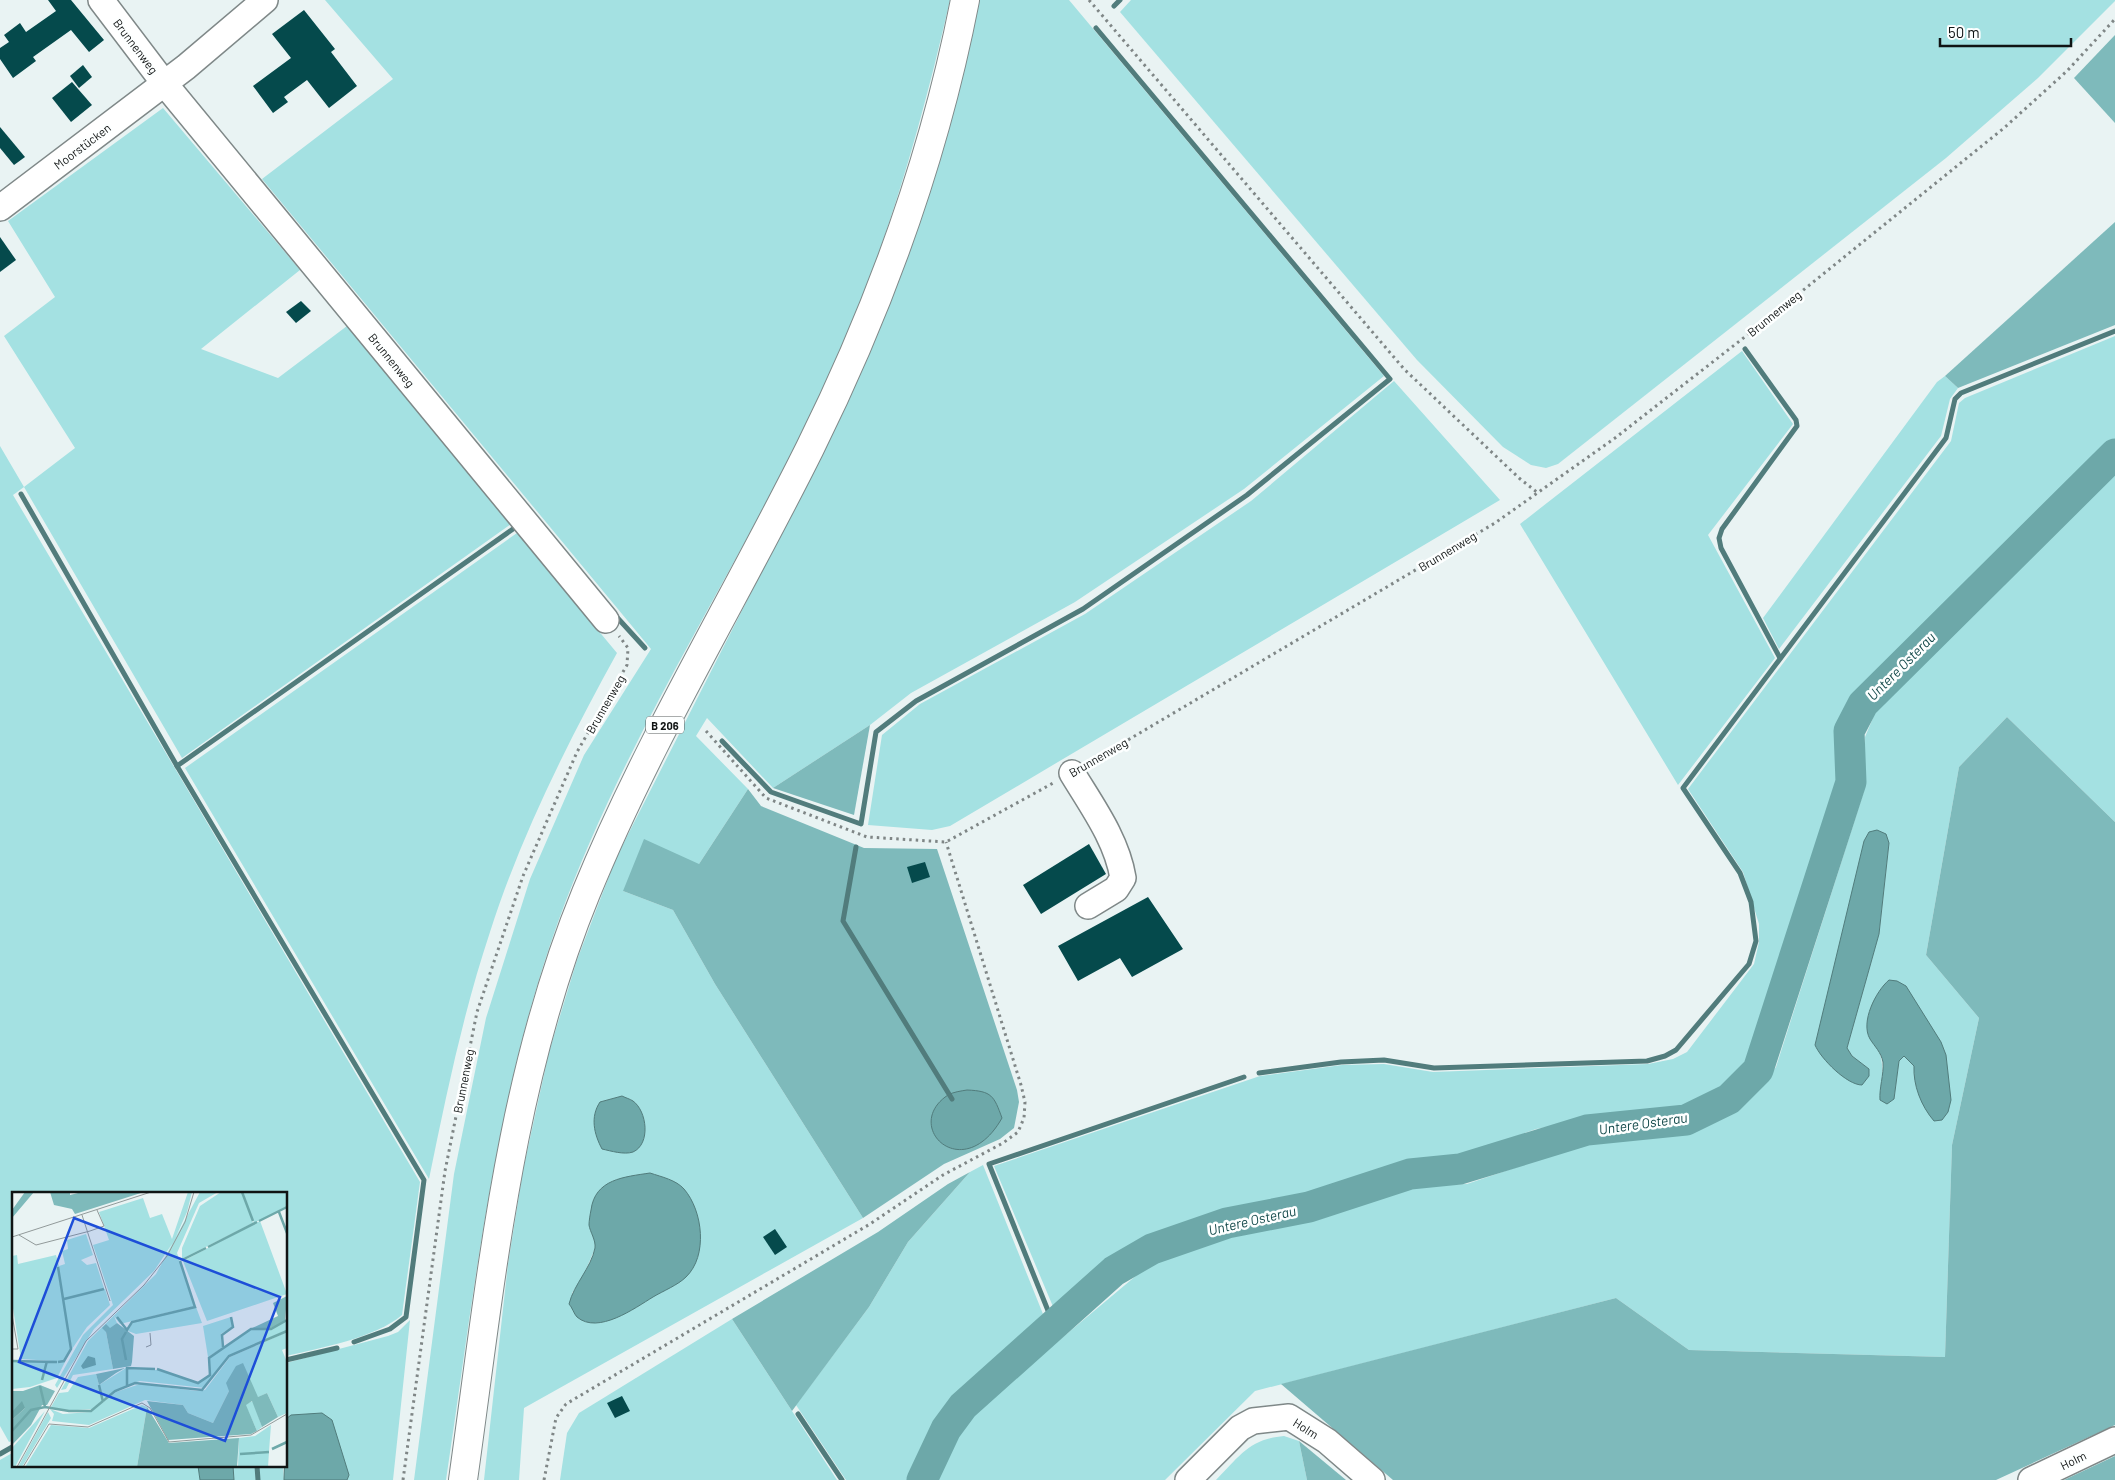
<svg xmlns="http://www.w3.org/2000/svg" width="2115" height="1480" font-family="Barlow,sans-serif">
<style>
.green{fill:#a4e1e2;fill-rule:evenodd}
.forest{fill:#7ebabb}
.water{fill:#6da8a9;stroke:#517c7c}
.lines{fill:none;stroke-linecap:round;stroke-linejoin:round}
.stream{stroke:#517c7c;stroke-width:5}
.river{stroke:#6da8a9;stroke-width:31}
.building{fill:#054a4c}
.minor-casing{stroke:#7f8888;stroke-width:28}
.major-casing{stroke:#7f8888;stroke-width:30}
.path{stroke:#7f8686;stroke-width:3;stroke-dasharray:2.5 4;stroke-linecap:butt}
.minor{stroke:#fff;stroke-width:25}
.major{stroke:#fff;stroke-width:28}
.labels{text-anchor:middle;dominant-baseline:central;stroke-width:5;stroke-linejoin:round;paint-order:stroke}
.shield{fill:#fdffff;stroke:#575a5a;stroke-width:1}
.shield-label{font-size:11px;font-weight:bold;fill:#101414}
.street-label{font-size:12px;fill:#101414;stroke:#fdffff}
.water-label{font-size:14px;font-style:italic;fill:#144a4b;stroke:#fdffff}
.inset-river{fill:none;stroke:#6da8a9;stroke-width:2.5}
.inset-road{fill:none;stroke:#929a9a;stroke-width:1}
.view{fill:#1d4ed8;fill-opacity:0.15;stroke:#1d4ed8;stroke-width:2.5}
.inset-edge{fill:none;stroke:#101414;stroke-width:2.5}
</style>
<rect width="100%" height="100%" fill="#e9f3f3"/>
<!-- green -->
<g class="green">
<path d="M325,0H950C916,149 872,297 802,434C720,596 620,750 558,922C494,1101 474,1293 446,1480H414L454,1174L486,1018L530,879L584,755L651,649L262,179L393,79Z"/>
<path d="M977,0H1069L1384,376L1244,489L1075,602L911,693L870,725L773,788L707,718L696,736L748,789L699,864L623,891L673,910L715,984L863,1218L524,1408L519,1480H484L508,1264L523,1170L549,1052L577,960L616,858L783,530ZM622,1096L634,1102L642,1114L600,1102ZM596,1246L578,1317L572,1293L582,1279Z"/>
<path d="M1131,0H2115V1L2038,78L1946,158L1558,464L1546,468L1531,465L1503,447L1417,360L1120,12Z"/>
<path d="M163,108L300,270L201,349L278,378L347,326L511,524L182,758L24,487L13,495L420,1182L402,1315C375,1338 320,1348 286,1356V1194H14V1440L9,1442L0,1426V446L24,487L75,448L4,336L55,297L8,221Z"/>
<path d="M2115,336V444L1850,709V784L1752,1072L1690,1114L1603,1117L1536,1129L1459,1157L1407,1163L1377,1170L1305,1198L1223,1213L1149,1235L1054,1309L994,1166L1260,1076L1342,1065L1384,1064L1433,1072L1648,1064L1673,1059L1687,1052L1754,964L1759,942V924L1743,872L1688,789L1951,441L1959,403L1965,398Z"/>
<path d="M1742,351L1793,424L1708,535L1775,658L1678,785L1520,524Z"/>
<path d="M1945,376L1958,388L1950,399L1941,436L1779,649L1763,618L1937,382Z"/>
<path d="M1394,381L1500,500L950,826L932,830L868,825L882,735L920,704L1085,614L1251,501Z"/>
<path d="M2115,473V822L2007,717L1959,767L1926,955L1979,1018L1952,1145L1945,1357L1689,1350L1616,1298L1255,1391L1165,1480H936L970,1415L1156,1259L1229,1238L1315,1219L1350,1205L1410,1186L1467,1184L1597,1140L1619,1136L1696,1130L1763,1085L1776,1067L1864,791L1865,737L1875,713ZM1889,844L1879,934L1847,1048L1852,1056L1869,1069L1815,1045ZM1906,986L1921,1013L1914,1077V1066L1904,1056L1899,1061L1894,1099L1880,1093C1883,1077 1884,1063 1878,1048Z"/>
<path d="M517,533L617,653C568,742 521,835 490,932C463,1013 446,1096 429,1179L185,768Z"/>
<path d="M983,1165L1043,1314L958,1396L912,1480H846L796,1405L869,1307L908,1242L970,1172Z"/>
<path d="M732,1319L837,1480H560L567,1433L579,1413Z"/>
<path d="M410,1320L393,1480H347L349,1475L291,1415L286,1419V1363L388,1336L398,1332Z"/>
<path d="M1284,1436L1299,1441L1307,1480H1216C1240,1456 1249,1439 1284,1436Z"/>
<path d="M14,1452V1466H198L200,1480H0V1460Z"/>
<path d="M233,1466H283L284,1480H234Z"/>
</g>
<!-- forest -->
<g class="forest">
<path d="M2115,35V123L2074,78Z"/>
<path d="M2115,222V325L1958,388L1945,376Z"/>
<path d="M2007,717L2115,822V1425L1996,1480H1393L1281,1384L1616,1298L1689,1350L1945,1357L1952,1145L1979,1018L1926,955L1959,767Z"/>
<path d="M870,725L854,815L773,788Z"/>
<path d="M748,789L761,806L864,848L937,849L1017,1090L1019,1102L1014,1128L1000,1139L944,1164L863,1218L715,984L673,910L623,891L644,839L699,864Z"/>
<path d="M970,1172L908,1242L869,1307L792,1411L732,1319L878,1232L948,1184Z"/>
<path d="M1299,1441L1346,1480H1307Z"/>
<path d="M2115,1456V1480H2064Z"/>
</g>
<!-- water -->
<g class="water">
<path d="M1877,830L1886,834L1889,843L1879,934L1847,1048L1852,1056L1869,1069V1076L1862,1085C1847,1085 1821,1059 1815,1045L1864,841L1869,832Z"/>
<path d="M1889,980L1897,981L1906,986L1941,1042L1946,1055L1951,1100L1948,1112L1942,1120L1934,1121C1921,1106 1913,1085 1914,1066L1904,1056L1899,1061L1894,1099L1887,1104L1880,1100C1879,1088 1884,1075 1883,1062C1881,1052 1875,1047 1870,1039C1860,1022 1876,991 1889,980Z"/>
<path d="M967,1090C992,1091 994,1096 1002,1118C963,1187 901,1126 948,1095C953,1092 961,1091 967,1090Z"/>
<path d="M622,1096C626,1098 630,1099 633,1101C647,1111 651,1144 633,1152C624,1155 611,1151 602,1149C594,1134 590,1117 600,1102Z"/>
<path d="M650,1173C662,1177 676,1180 684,1189C703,1211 708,1256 686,1277C678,1285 663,1291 653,1297C635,1308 598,1335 577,1317C574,1314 572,1307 569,1304C574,1284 591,1268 595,1248C596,1240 590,1232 589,1225C589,1221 590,1215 591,1210C595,1179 624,1177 650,1173Z"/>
<path d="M322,1413L332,1420L349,1475L347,1480H284L286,1419L291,1415Z"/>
<path d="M198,1466H233L234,1480H200Z"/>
</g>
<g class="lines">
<!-- stream -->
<g class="stream">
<path d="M1114,6L1120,0"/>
<path d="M1745,349L1796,420L1797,426L1722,529L1719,538L1721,548L1780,658"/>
<path d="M21,494L177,766L424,1180L406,1317L390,1329L354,1342"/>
<path d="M614,614L645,648"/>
<path d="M722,741L771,792L861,824L876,732L916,701L1083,609L1247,495L1390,379L1096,28"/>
<path d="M177,766L513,529"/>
<path d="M856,847L843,921L952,1099"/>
<path d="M1259,1073L1341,1062L1384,1060L1434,1068L1647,1061L1665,1056L1676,1050L1749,964L1756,941L1751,902L1740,873L1683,788L1946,438L1955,399L1961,393L2115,331"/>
<path d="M1053,1323L989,1164L1244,1077"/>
<path d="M286,1360L337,1348"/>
<path d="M798,1414L842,1480"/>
<path d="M0,1454L14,1446"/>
<path d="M257,1466L258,1480"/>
</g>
<!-- river -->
<path class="river" d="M922,1480L946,1429L963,1406L1114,1271L1152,1249L1227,1223L1309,1207L1410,1174L1460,1169L1587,1130L1686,1120L1729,1099L1758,1070L1851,782L1849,731L1863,704L2115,454"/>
</g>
<!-- building -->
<g class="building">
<path d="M48,0H71L104,40L89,52L71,30L33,57L36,61L13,78L0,59V48L9,42L4,35L20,23L26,32L56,11Z"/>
<path d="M304,10L335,49L331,52L357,86L329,108L307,80L284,97L288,102L273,113L253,86L291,58L272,34Z"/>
<path d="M83,65L92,77L79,88L70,76Z"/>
<path d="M72,82L92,105L71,122L52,98Z"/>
<path d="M0,127L25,157L14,165L0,148Z"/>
<path d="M0,237L16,260L0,272Z"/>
<path d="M301,301L311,311L296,323L286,312Z"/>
<path d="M1089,844L1106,874L1041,914L1023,885Z"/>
<path d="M925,862L930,877L912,883L907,867Z"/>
<path d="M1148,897L1183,949L1132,977L1120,958L1078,981L1058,946Z"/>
<path d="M775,1229L787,1247L775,1255L763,1237Z"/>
<path d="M622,1396L630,1411L615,1418L607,1403Z"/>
</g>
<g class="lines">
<!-- minor casing -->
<g class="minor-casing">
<g id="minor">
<path d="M101,0L164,83L606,620"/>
<path d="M0,208L186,67L265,0"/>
<path d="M1072,773C1092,806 1117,840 1123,878L1116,889L1088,906"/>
<path d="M1188,1480L1240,1428L1253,1421L1289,1417L1327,1441L1372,1480"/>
<path d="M2031,1480L2115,1440"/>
</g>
</g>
<!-- major casing -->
<g class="major-casing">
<path id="major" d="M463,1480C491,1282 509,1080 586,893C649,739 736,597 810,448C880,307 935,154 965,0"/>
</g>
<!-- path -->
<g class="path">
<path d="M1089,0L1404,369L1519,478L1538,493"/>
<path d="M706,731L766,798L867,837L946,842L1055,782"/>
<path d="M1089,763L1495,523L1615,438L1755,329L2004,128L2067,71L2115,19"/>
<path d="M403,1480L445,1171L477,1012L523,876L577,752L627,665L628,648L619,636"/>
<path d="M544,1480L556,1418L566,1404L870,1224L943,1175L1003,1143L1018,1132L1024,1118L1025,1102L1021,1085L946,842"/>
</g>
<!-- minor -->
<use href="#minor" class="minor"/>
<!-- major -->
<use href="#major" class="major"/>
</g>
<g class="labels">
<!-- shield labels -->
<rect class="shield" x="646" y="716.5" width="38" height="17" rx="4"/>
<g class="shield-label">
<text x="665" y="725">B 206</text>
</g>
<!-- street labels -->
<g class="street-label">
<text transform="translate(136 46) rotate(53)">Brunnenweg</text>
<text transform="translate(82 146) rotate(-37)">Moorstücken</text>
<text transform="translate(1774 313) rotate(-39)">Brunnenweg</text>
<text transform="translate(392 360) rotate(51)">Brunnenweg</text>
<text transform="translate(1447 551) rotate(-31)">Brunnenweg</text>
<text transform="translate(605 704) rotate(-60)">Brunnenweg</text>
<text transform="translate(1098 757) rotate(-30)">Brunnenweg</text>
<text transform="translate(463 1081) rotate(-79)">Brunnenweg</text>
<text transform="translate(1306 1428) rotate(32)">Holm</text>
<text transform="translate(2073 1460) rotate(-26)">Holm</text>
</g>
<!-- water labels -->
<g class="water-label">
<text transform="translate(1901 666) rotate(-45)">Untere Osterau</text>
<text transform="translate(1643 1123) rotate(-8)">Untere Osterau</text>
<text transform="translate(1252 1220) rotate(-13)">Untere Osterau</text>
</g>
</g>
<!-- overview -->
<g transform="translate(12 1192)">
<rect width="275" height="275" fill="#e9f3f3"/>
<path d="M176,0H180L175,20L162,49L142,79L82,137L45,196L43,193L71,143L101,113L81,53L97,48L87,20L131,6L138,26L150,22L160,47ZM188,0H206L187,11L165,61L183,114L108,132L102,124L105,131L94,140L101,177L61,183L54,197L49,198L76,149L144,82ZM209,0H230L241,31L170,67V56L188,14ZM231,0H275V14L242,31ZM248,29L275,102L195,129L171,69ZM74,42L81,63L69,68L75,73L84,71L92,96L51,107L45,75L59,157L52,169L46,170H53L45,186L18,195L0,197V169H41L9,167L0,110V64L5,63L6,72L44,63L47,74L53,72L50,59L56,57L55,48ZM93,97L98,113L75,135L60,157L51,108ZM184,115L190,131L124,142L116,139L121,130ZM219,125L221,134L209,142L210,156L196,165L191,134ZM275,128V138L216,164L193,196L128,189L116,193L115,177L145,178L187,191L198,183L197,166L238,138L260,137ZM275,140V156L270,158L275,170V221L266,225L255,201L247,205L217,199L201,231L176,221L171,213L133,208L77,233L40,229L42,222L38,217L51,222L78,220L104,200L128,192L185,199L193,198L218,165ZM114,176L115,193L91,208L88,199L90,209L80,217L51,219L39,215L47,201L56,200L66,185L84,182L87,193ZM241,209L250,235L245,239L233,212ZM130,213L135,215L125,275H13L39,233L77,236ZM33,219L3,275H0V256ZM36,220L39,226L10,275H6ZM259,233L257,259L234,261L257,260L256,275H226L227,246L243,244Z" fill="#a4e1e2"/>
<path d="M13,0H22L0,26V18ZM38,0H58V3L70,0H132L63,22L60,17L42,13ZM275,104L273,130L259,136L238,137L266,124L261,111ZM105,131L122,144L120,170L119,174L101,177L94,140L90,136L94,132L98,136ZM231,171L246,205L255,201L266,225L250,235L240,209L234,213L245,239L239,242L156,248L135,209L171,213L176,221L201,231L217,199L214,191L224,174ZM113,176L104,181L87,193L84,182ZM28,193L43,199L35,213H30L19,233L0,253V228L13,216L0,220V199H11ZM135,215L157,251L227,246L225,275H125Z" fill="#7ebabb"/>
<path d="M76,164L83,166L84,173L71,177L69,174ZM10,209L13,216L0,228V220Z" fill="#6da8a9"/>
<path class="inset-river" d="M230,0L241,29M267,20L275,41M247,29L275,15M196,55L245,30M170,68L194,56M46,75L59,157L52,169L46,170M52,107L92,97M105,125L115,138L120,130L183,115L168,69M211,155L210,143L221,135L219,125M114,168L110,147L114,140M0,169L45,170M145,177L186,191L198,183L197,166L239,137H259L275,128M30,188L35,169M87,193L91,210M28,194L33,215M115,194V176L143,177M0,239L19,218L33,215L57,219H79L103,199L123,191L190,198L217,164L275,139M260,257L275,250M228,262L257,260"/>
<path class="inset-road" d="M70,23L98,109M7,43L24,53L78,39L92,34L85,18M0,45L139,0M0,123L6,157H0M134,155L139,153L138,141M5,275L74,149L132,93L155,64L173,30L182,0M11,275L37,232L76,235L130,211L138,216L157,250L239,243L275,222"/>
<path class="view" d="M62,26L268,105L213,249L7,170Z"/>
<rect width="275" height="275" class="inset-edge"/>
</g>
<!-- scale -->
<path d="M1940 38v8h131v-8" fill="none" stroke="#101414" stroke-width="2.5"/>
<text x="1948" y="38" font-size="15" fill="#101414" stroke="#fdffff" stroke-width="4" paint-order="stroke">50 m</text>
</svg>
